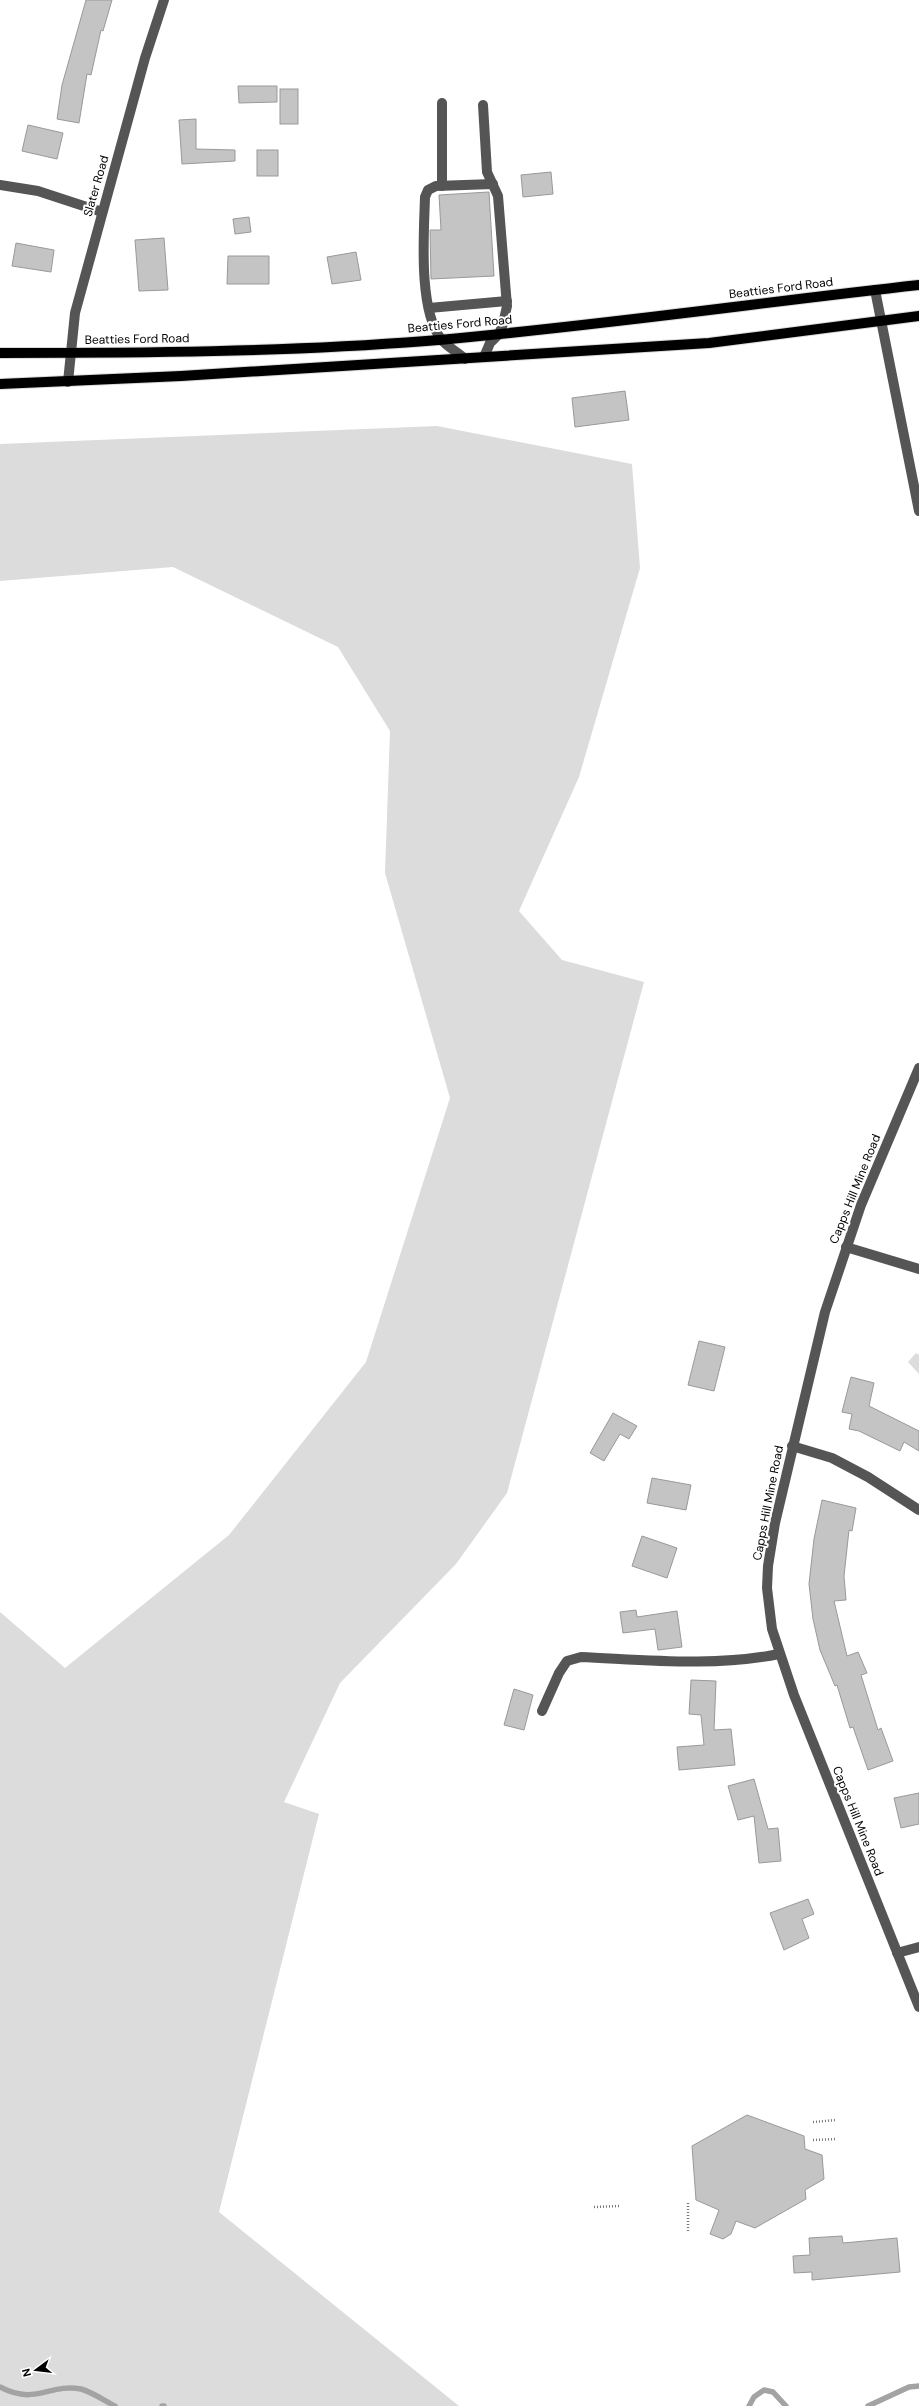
<svg xmlns="http://www.w3.org/2000/svg" width="919" height="2406" font-family="'DM Sans',sans-serif">
<style>
.green{fill:#dcdcdc}
.lines{fill:none;stroke-linecap:round;stroke-linejoin:round}
.stream{stroke:#a3a3a3;stroke-width:5.5}
.building{fill:#c4c4c4;stroke:#999}
.major-casing{stroke:#dbdbdb;stroke-width:12}
.path{stroke:#777;stroke-width:2.5;stroke-dasharray:1 2;stroke-linecap:butt}
.minor{stroke:#555;stroke-width:10}
.major{stroke:#000;stroke-width:10}
.labels{text-anchor:middle;dominant-baseline:central;stroke-width:4;stroke-linejoin:round;paint-order:stroke}
.street-label{font-size:12px;fill:#000;stroke:#fff}
</style>
<rect width="100%" height="100%" fill="#fff"/>
<!-- green -->
<g class="green">
<path d="M437,426L632,464L640,568L579,777L519,911L562,960L644,982L507,1493L456,1564L340,1683L284,1802L319,1814L219,2212L459,2406H0V1612L65,1668L229,1535L366,1362L450,1098L385,873L390,731L338,647L173,567L0,581V444Z"/>
<path d="M916,1353L919,1355V1374L908,1362Z"/>
</g>
<g class="lines">
<!-- stream -->
<g class="stream">
<path d="M0,2387C36,2406 49,2383 81,2389C92,2392 105,2401 115,2406"/>
<path d="M162,2406H164"/>
<path d="M749,2406L754,2397L764,2390L773,2392L786,2406"/>
<path d="M868,2406L909,2387L919,2386"/>
</g>
</g>
<!-- building -->
<g class="building">
<path d="M86,0H112L103,31L101,30L91,75L87,74L79,123L57,119L62,85Z"/>
<path d="M238,86H277V102L239,103Z"/>
<rect x="280" y="89" width="18" height="35"/>
<path d="M196,119V149L235,150V161L182,164L179,120Z"/>
<path d="M28,125L63,133L57,159L22,151Z"/>
<rect x="257" y="150" width="21" height="26"/>
<path d="M551,172L553,194L523,197L521,175Z"/>
<path d="M489,192L494,276L431,279L430,230H441L439,195Z"/>
<path d="M249,217L251,232L235,234L233,219Z"/>
<path d="M164,238L168,290L139,291L135,240Z"/>
<path d="M16,243L54,250L51,272L12,266Z"/>
<path d="M356,252L361,280L332,284L327,257Z"/>
<path d="M228,256H269V284H227Z"/>
<path d="M625,391L629,420L575,427L572,398Z"/>
<path d="M699,1341L725,1347L714,1391L688,1385Z"/>
<path d="M851,1377L874,1383L869,1406L919,1431V1451L904,1442L900,1451L859,1431L849,1429L852,1414L842,1412Z"/>
<path d="M613,1413L637,1426L629,1439L620,1434L604,1461L590,1453Z"/>
<path d="M652,1478L691,1485L686,1510L647,1503Z"/>
<path d="M822,1500L856,1508L852,1531L849,1530L844,1576L846,1600L834,1601L847,1656L858,1652L867,1673L861,1675L878,1730L881,1728L893,1761L868,1770L853,1727L850,1728L837,1685L835,1686L820,1650L813,1619L809,1584L814,1539Z"/>
<path d="M642,1536L677,1548L667,1578L632,1566Z"/>
<path d="M636,1610L637,1617L677,1611L682,1647L658,1650L655,1629L623,1633L620,1612Z"/>
<path d="M691,1680L716,1681L714,1730L731,1729L735,1765L679,1770L677,1747L704,1745L701,1715L689,1714Z"/>
<path d="M514,1689L533,1695L524,1730L504,1725Z"/>
<path d="M754,1779L768,1829L778,1828L781,1861L759,1863L754,1816L738,1820L728,1786Z"/>
<path d="M919,1793V1824L901,1828L894,1798Z"/>
<path d="M808,1899L814,1914L802,1919L809,1938L784,1950L770,1913Z"/>
<path d="M747,2115L804,2136L805,2149L822,2155L824,2179L805,2190L806,2199L755,2228L736,2221L731,2234L723,2239L710,2234L719,2210L696,2200L692,2146Z"/>
<path d="M842,2236L843,2243L897,2238L900,2272L812,2280V2272L794,2273L793,2256L810,2255L809,2238Z"/>
</g>
<g class="lines">
<!-- major casing -->
<g class="major-casing">
<g id="major">
<path d="M0,353C142,353 285,352 426,341C591,327 755,303 919,285"/>
<path d="M0,384L181,376L709,343L919,316"/>
</g>
</g>
<!-- path -->
<g class="path">
<path d="M813,2122L836,2120"/>
<path d="M813,2140L837,2139"/>
<path d="M688,2203V2232"/>
<path d="M594,2207L619,2206"/>
</g>
<!-- minor -->
<g class="minor">
<path d="M442,103V186"/>
<path d="M483,105L487,172L498,196L507,306L503,324L499,334L490,343L484,357"/>
<path d="M0,185L38,191L102,212"/>
<path d="M875,290L919,511"/>
<path d="M429,308L507,301"/>
<path d="M465,359C458,352 447,347 441,339C418,309 424,233 425,197L428,190L436,186L493,184"/>
<path d="M68,382L75,313L145,58L164,0"/>
<path d="M919,1068L861,1205L825,1312L775,1523L768,1566L767,1588L772,1629L794,1695L919,2007"/>
<path d="M846,1247L919,1269"/>
<path d="M792,1446L832,1458L868,1477L919,1510"/>
<path d="M542,1711L559,1673L567,1661L581,1657C648,1660 714,1667 779,1654"/>
<path d="M897,1953L919,1947"/>
</g>
<!-- major -->
<use href="#major" class="major"/>
</g>
<g class="labels">
<!-- street labels -->
<g class="street-label">
<text transform="translate(96 186) rotate(-74)">Slater Road</text>
<text transform="translate(781 288) rotate(-7)">Beatties Ford Road</text>
<text transform="translate(460 324) rotate(-5)">Beatties Ford Road</text>
<text transform="translate(137 339) rotate(-1)">Beatties Ford Road</text>
<text transform="translate(855 1189) rotate(-68)">Capps Hill Mine Road</text>
<text transform="translate(768 1503) rotate(-79)">Capps Hill Mine Road</text>
<text transform="translate(858 1821) rotate(68)">Capps Hill Mine Road</text>
</g>
</g>
<!-- north arrow -->
<g transform="translate(36 2370) rotate(255)" stroke="#ffffff" stroke-width="3" paint-order="stroke">
<path d="M0-3L7 15L0 10L-7 15Z" fill="#000000"/>
<text y="-6" font-size="11" font-weight="bold" text-anchor="middle" fill="#000000">N</text>
</g>
</svg>
